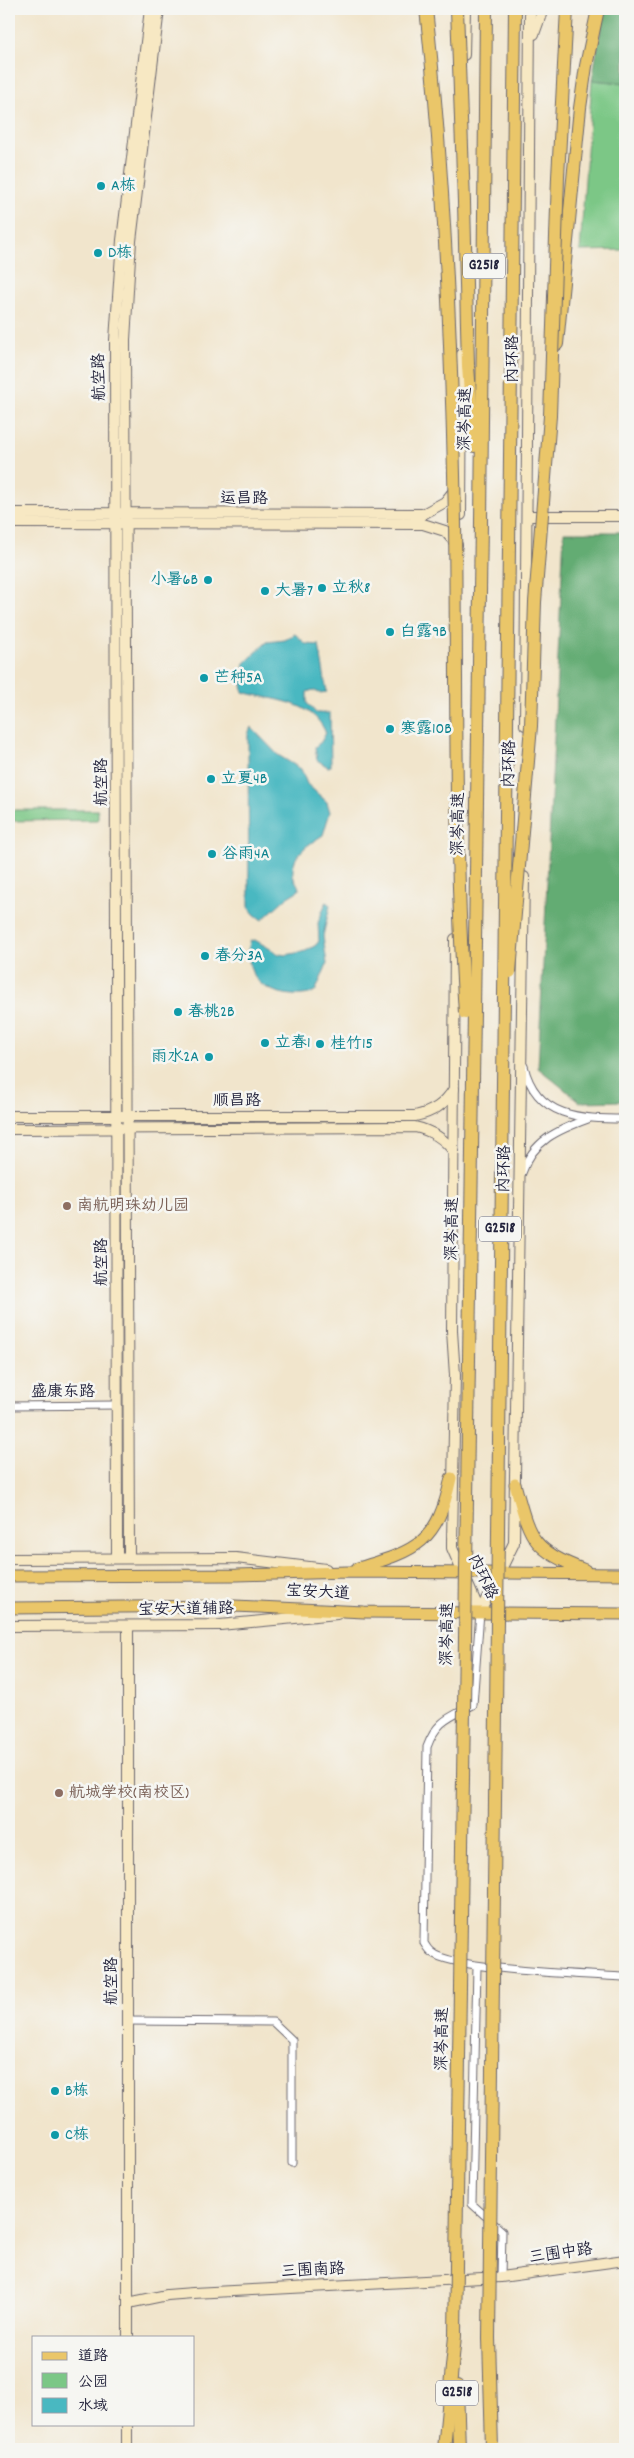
<svg xmlns="http://www.w3.org/2000/svg" width="634" height="2458" font-family="Dekko,'LXGW WenKai TC',sans-serif">
<style>
.green{fill:#7bc786;stroke:#4e7460}
.forest{fill:#64ac73;stroke:#436757}
.water{fill:#49b8c1;stroke:#366d7e}
.lines{fill:none;stroke-linecap:round;stroke-linejoin:round}
.street-casing{stroke:#6a666e;stroke-width:9}
.secondary-casing{stroke:#6a666e;stroke-width:12}
.primary-casing{stroke:#6a666e;stroke-width:13}
.highway-casing{stroke:#6a666e;stroke-width:14}
.street{stroke:#fff;stroke-width:7}
.secondary{stroke:#f7e8c3;stroke-width:10}
.primary{stroke:#eac669;stroke-width:11}
.highway{stroke:#eac669;stroke-width:12}
.highway-bridge-casing{stroke:#6a666e;stroke-width:14;stroke-linecap:butt}
.highway-bridge{stroke:#eac669;stroke-width:12}
.culture-dot{fill:#0f9aa8;stroke:#f6f6f2;stroke-width:2}
.education-dot{fill:#8d6e63;stroke:#f6f6f2;stroke-width:2}
.labels{text-anchor:middle;dominant-baseline:central;stroke-width:5;stroke-linejoin:round;paint-order:stroke}
.shield{fill:#f6f6f2;stroke:#626272;stroke-width:1}
.shield-label{font-size:15px;font-weight:bold;fill:#22223b}
.culture-label{font-size:16px;fill:#0d838f;stroke:#f6f6f2;text-anchor:start}
.street-label{font-size:16px;fill:#22223b;stroke:#f6f6f2}
.education-label{font-size:16px;fill:#785e54;stroke:#f6f6f2;text-anchor:start}
</style>
<rect width="100%" height="100%" fill="#f6f6f2"/>
<filter id="ink" filterUnits="userSpaceOnUse"><feTurbulence type="fractalNoise" baseFrequency=".02" numOctaves="2"/><feDisplacementMap in="SourceGraphic" scale="10" xChannelSelector="R" yChannelSelector="G"/><feConvolveMatrix kernelMatrix="1 2 1 2 8 2 1 2 1" color-interpolation-filters="sRGB"/></filter>
<filter id="wash" filterUnits="userSpaceOnUse"><feTurbulence type="fractalNoise" baseFrequency=".0096" numOctaves="4" result="noise"/><feDisplacementMap in="SourceGraphic" scale="20" xChannelSelector="R" yChannelSelector="G"/><feGaussianBlur stdDeviation="1.12" result="paint"/><feColorMatrix in="noise" values="0 0 0 0 0 0 0 0 0 0 0 0 0 0 0 0 0 1.4 0 .05"/><feComposite in="paint" operator="in"/></filter>
<g filter="url(#wash)">
<rect width="100%" height="100%" fill="#f1e5cc"/>
<!-- green -->
<g class="green">
<path d="M592,80L625,83V250L580,251Z"/>
<path d="M9,810H98V820L9,821Z"/>
</g>
<!-- forest -->
<g class="forest">
<path d="M604,9L625,11V83L592,80Z"/>
<path d="M564,532H625V1101L580,1102L538,1068Z"/>
</g>
<!-- water -->
<g class="water">
<path d="M295,634L306,644L319,645L327,692L319,693L313,690L307,692V703L316,713H330L331,766L328,767L317,760L315,747L321,742L326,733C311,699 274,701 243,692L241,677L245,663L267,642L285,640Z"/>
<path d="M251,727L278,755L301,769L307,784L327,802L330,812L323,835C308,845 291,854 293,875C294,881 299,884 299,890L286,898L262,920L254,914L249,907L248,734Z"/>
<path d="M326,902L330,905L323,936L327,964L315,992C297,1000 260,993 252,972C248,962 248,951 250,941L255,940L279,954L286,955L306,951L316,945L319,941L318,923Z"/>
</g>
</g>
<g filter="url(#ink)">
<g class="lines">
<!-- street casing -->
<g class="street-casing">
<g id="street">
<path d="M524,1066C536,1118 581,1119 625,1119"/>
<path d="M522,1173C533,1140 558,1130 588,1119"/>
<path d="M9,1406L117,1405"/>
<path d="M480,1612L473,1705C449,1718 437,1720 427,1747L424,1943C426,1946 428,1950 431,1952C450,1970 592,1975 625,1977"/>
<path d="M477,1966L472,2204L502,2231L501,2277"/>
<path d="M127,2021L273,2022L292,2040V2163"/>
</g>
</g>
<!-- secondary casing -->
<g class="secondary-casing">
<g id="secondary">
<path d="M534,34L543,9"/>
<path d="M464,55L465,9"/>
<path d="M9,513L423,514L445,502L456,488"/>
<path d="M461,515L462,354"/>
<path d="M527,516H625"/>
<path d="M9,523L423,524L445,531L457,545"/>
<path d="M525,725L530,9"/>
<path d="M455,939L452,1331L455,1375L452,1542V1548L480,1612"/>
<path d="M9,1116H415C433,1112 444,1105 454,1089"/>
<path d="M9,1129L415,1127C432,1131 444,1138 454,1152"/>
<path d="M117,1558L115,340L122,240L150,9"/>
<path d="M129,1558L125,340L131,241L159,9"/>
<path d="M9,1559L236,1558L326,1569"/>
<path d="M480,1612L514,1543L524,877"/>
<path d="M9,1626L220,1625L337,1614"/>
<path d="M128,2303L167,2295L193,2293L501,2277L625,2260"/>
<path d="M128,2337V1626"/>
<path d="M127,2449V2424"/>
</g>
</g>
<!-- primary casing -->
<g class="primary-casing">
<g id="primary">
<path d="M515,1484C530,1538 530,1549 585,1570"/>
<path d="M358,1568C418,1550 437,1543 451,1478"/>
<path d="M9,1576L237,1575L347,1572L625,1574"/>
<path d="M9,1608L235,1606L364,1612L625,1614"/>
</g>
</g>
<!-- highway casing -->
<g class="highway-casing">
<g id="highway">
<path d="M464,202L468,366L474,446"/>
<path d="M557,344L580,108L586,66L598,9"/>
<path d="M481,523L486,9"/>
<path d="M457,2386L459,2449"/>
<path d="M444,2449L455,2336"/>
</g>
</g>
<!-- street -->
<use href="#street" class="street"/>
<!-- secondary -->
<use href="#secondary" class="secondary"/>
<!-- primary -->
<use href="#primary" class="primary"/>
<!-- highway -->
<use href="#highway" class="highway"/>
<!-- highway-bridge casing -->
<g class="highway-bridge-casing">
<g id="highway-bridge">
<path d="M426,9C445,179 452,352 455,523C457,686 454,849 465,1013"/>
<path d="M457,9L464,202"/>
<path d="M510,972L531,726L535,602L550,416L558,177L567,9"/>
<path d="M455,2336L481,523"/>
<path d="M492,2449L489,2338L515,9"/>
</g>
</g>
<!-- highway-bridge -->
<use href="#highway-bridge" class="highway-bridge"/>
</g>
</g>
<!-- markers -->
<g class="culture-dot">
<circle cx="101" cy="186" r="5"/>
<circle cx="98" cy="253" r="5"/>
<circle cx="208" cy="580" r="5"/>
<circle cx="322" cy="588" r="5"/>
<circle cx="265" cy="591" r="5"/>
<circle cx="390" cy="632" r="5"/>
<circle cx="204" cy="678" r="5"/>
<circle cx="390" cy="729" r="5"/>
<circle cx="211" cy="779" r="5"/>
<circle cx="212" cy="854" r="5"/>
<circle cx="205" cy="956" r="5"/>
<circle cx="178" cy="1012" r="5"/>
<circle cx="265" cy="1043" r="5"/>
<circle cx="320" cy="1044" r="5"/>
<circle cx="209" cy="1057" r="5"/>
<circle cx="55" cy="2091" r="5"/>
<circle cx="55" cy="2135" r="5"/>
</g>
<g class="education-dot">
<circle cx="67" cy="1206" r="5"/>
<circle cx="59" cy="1793" r="5"/>
</g>
<g class="labels">
<!-- shield labels -->
<g class="shield">
<rect x="463" y="253.5" width="42" height="25" rx="4"/>
<rect x="479" y="1216.5" width="42" height="25" rx="4"/>
<rect x="436" y="2380.5" width="42" height="25" rx="4"/>
</g>
<g class="shield-label">
<text x="484" y="266">G2518</text>
<text x="500" y="1229">G2518</text>
<text x="457" y="2393">G2518</text>
</g>
<!-- culture labels -->
<g class="culture-label">
<text x="111" y="186">A栋</text>
<text x="108" y="253">D栋</text>
<text x="198" y="580" text-anchor="end">小暑6B</text>
<text x="332" y="588">立秋8</text>
<text x="275" y="591">大暑7</text>
<text x="400" y="632">白露9B</text>
<text x="214" y="678">芒种5A</text>
<text x="400" y="729">寒露10B</text>
<text x="221" y="779">立夏4B</text>
<text x="222" y="854">谷雨4A</text>
<text x="215" y="956">春分3A</text>
<text x="188" y="1012">春桃2B</text>
<text x="275" y="1043">立春1</text>
<text x="330" y="1044">桂竹15</text>
<text x="199" y="1057" text-anchor="end">雨水2A</text>
<text x="65" y="2091">B栋</text>
<text x="65" y="2135">C栋</text>
</g>
<!-- street labels -->
<g class="street-label">
<text transform="translate(513 359) rotate(-90)">内环路</text>
<text transform="translate(100 377) rotate(-91)">航空路</text>
<text transform="translate(466 419) rotate(-89)">深岑高速</text>
<text x="244" y="499">运昌路</text>
<text transform="translate(510 764) rotate(-89)">内环路</text>
<text transform="translate(102 782) rotate(-90)">航空路</text>
<text transform="translate(459 824) rotate(-89)">深岑高速</text>
<text x="237" y="1101">顺昌路</text>
<text transform="translate(505 1169) rotate(-89)">内环路</text>
<text transform="translate(453 1229) rotate(-89)">深岑高速</text>
<text transform="translate(102 1262) rotate(-90)">航空路</text>
<text x="63" y="1392">盛康东路</text>
<text transform="translate(482 1577) rotate(65)">内环路</text>
<text transform="translate(318 1593) rotate(3)">宝安大道</text>
<text transform="translate(186 1610) rotate(-1)">宝安大道辅路</text>
<text transform="translate(448 1634) rotate(-89)">深岑高速</text>
<text transform="translate(112 1981) rotate(-90)">航空路</text>
<text transform="translate(443 2039) rotate(-89)">深岑高速</text>
<text transform="translate(561 2254) rotate(-8)">三围中路</text>
<text transform="translate(313 2271) rotate(-3)">三围南路</text>
</g>
<!-- education labels -->
<g class="education-label">
<text x="77" y="1206">南航明珠幼儿园</text>
<text x="69" y="1793">航城学校(南校区)</text>
</g>
</g>
<!-- margin -->
<rect width="634" height="2458" fill="none" stroke="#f6f6f2" stroke-width="30"/>
<!-- legend -->
<rect x="32" y="2336" width="162" height="90" fill="#f6f6f2" stroke="#a1a1a9"/>
<rect x="42" y="2352" width="25" height="8" fill="#eac669" stroke="#a1a1a9"/>
<text x="78" y="2360" font-size="15" fill="#22223b">道路</text>
<rect x="42" y="2373" width="25" height="15" fill="#7bc786" stroke="#a1a1a9"/>
<text x="78" y="2386" font-size="15" fill="#22223b">公园</text>
<rect x="42" y="2398" width="25" height="15" fill="#49b8c1" stroke="#a1a1a9"/>
<text x="78" y="2410" font-size="15" fill="#22223b">水域</text>
</svg>
